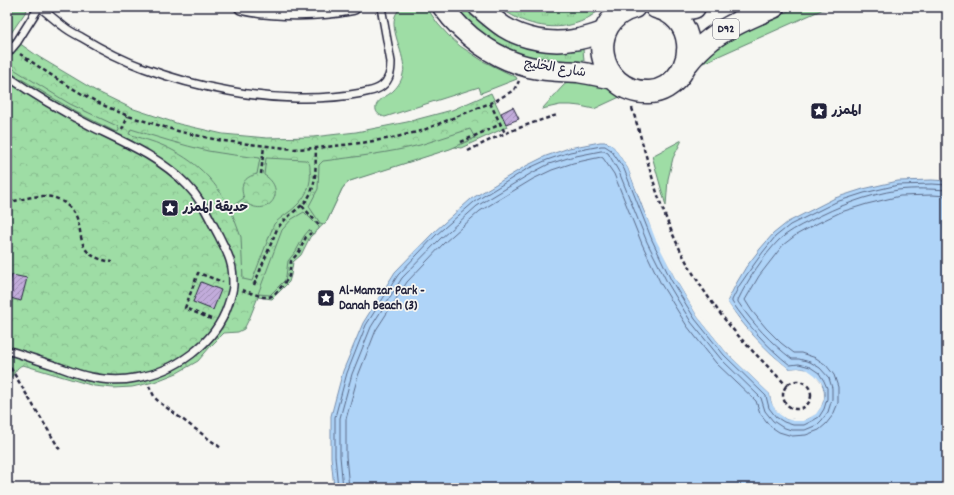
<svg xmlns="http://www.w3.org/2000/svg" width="954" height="495" font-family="Dekko,'Playpen Sans Arabic',sans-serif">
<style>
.grass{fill:url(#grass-tufts);stroke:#608070}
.forest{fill:url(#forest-crowns);stroke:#608070}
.garden{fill:#9edda5;stroke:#608070}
.water{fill:#afd4f8;stroke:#778dac}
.pier{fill:#f6f6f2}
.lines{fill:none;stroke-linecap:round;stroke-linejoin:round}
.shore{stroke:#5a6987;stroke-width:1}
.building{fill:url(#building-hatch);stroke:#22223b}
.service-casing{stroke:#22223b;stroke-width:10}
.minor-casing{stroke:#22223b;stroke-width:17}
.secondary-casing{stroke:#22223b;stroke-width:23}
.primary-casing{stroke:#22223b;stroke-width:25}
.path{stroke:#22223b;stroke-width:2.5;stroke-dasharray:4 3;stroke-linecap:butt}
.service{stroke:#f6f6f2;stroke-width:7}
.minor{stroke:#f6f6f2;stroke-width:14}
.secondary{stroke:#f6f6f2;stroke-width:20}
.primary{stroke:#f6f6f2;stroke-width:22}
.labels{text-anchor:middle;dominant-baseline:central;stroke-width:3.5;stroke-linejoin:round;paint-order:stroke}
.shield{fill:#f6f6f2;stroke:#626272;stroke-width:1}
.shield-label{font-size:12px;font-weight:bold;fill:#22223b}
.street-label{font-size:13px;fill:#22223b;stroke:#f6f6f2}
.poi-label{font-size:13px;font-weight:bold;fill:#22223b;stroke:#f6f6f2;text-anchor:start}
</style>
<defs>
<pattern id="grass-tufts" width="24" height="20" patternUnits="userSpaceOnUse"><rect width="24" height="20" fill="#9edda5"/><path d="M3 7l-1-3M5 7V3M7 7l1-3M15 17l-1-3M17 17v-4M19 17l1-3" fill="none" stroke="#88bd8f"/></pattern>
<pattern id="forest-crowns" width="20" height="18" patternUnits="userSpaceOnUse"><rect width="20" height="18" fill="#9edda5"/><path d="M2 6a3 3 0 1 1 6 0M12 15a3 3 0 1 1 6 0" fill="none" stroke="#88bd8f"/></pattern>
<pattern id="building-hatch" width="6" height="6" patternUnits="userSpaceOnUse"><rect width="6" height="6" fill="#c2acdb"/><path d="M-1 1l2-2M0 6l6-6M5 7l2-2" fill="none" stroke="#9d8cb3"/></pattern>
</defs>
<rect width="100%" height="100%" fill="#f6f6f2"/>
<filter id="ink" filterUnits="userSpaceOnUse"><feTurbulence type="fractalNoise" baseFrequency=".025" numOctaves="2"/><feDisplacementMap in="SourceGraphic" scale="8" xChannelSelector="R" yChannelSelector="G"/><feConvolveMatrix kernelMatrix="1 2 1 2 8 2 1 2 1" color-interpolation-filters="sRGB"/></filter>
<g filter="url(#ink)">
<!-- grass -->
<g class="grass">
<path d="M454,7H467L474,15L548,50L565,51L583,49L584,61C545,62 516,57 482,35C479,33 476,30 473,27C467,20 460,14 454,7Z"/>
<path d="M500,7H512L517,12L527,7H604C595,13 587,20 577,23C552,32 520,24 500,7Z"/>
</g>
<!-- forest -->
<path class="forest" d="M7,7H27L9,36L39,57L96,91L131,108L179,124L223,134L267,138L313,137L356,132L407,122L452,110L491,93L507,127L461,148L455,147L358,178L350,181L345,185L342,189L327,221L310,237L301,255L293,262L291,275L289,282L272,299L258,297L250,317L244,329L238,332L224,333L210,347L198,361L177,373L154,382L132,387L113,388L94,386L23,365C15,367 15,376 7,381Z"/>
<!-- garden -->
<g class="garden">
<path d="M7,7H29L9,36L14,40L7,48Z"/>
<path d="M403,7H423L429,11L438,24L449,36L460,46L483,61L516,77L517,79L481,93L479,87L385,117C381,116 377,114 376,110C374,100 389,96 394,90C398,86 402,80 403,74C408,56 385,26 398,11C399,9 401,8 403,7Z"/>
<path d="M798,7H828L703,63C725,33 765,21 798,7Z"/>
<path d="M7,67H8L12,68L70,104L117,126L119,129V130L118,132L114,131L76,112L8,71Z"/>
<path d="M590,79L624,95L594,109L580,106L571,105H560L542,109L563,86L569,81Z"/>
<path d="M131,129C156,137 182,145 208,151C225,154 242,156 260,158L257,174C244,177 239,185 244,198L230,208C213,178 196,161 164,146C153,141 140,138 129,134Z"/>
<path d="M470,129L475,138L450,149L350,181L345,185L342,189L327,221L324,224L320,223L310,208L309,206L318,189L319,165L323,161C356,157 388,153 420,145C437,140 453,134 470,129Z"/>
<path d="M682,140L673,158L668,179L666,206L652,156Z"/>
<path d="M266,158L305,160C310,162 310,165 310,170C312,184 306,197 296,206C289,213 282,216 274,224L252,281L243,279L241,237L232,213L246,203C270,219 288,189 264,175Z"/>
<path d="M304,212L319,227V229L313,234L309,230L304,236L296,251L288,261L286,276L285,280L270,295L258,294L282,230L292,219Z"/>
</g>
<!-- water -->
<path class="water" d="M600,142H605L610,144L614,147L628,168L643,209L675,278L698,317L727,353L770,394C771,403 773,406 779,413C781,414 784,418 786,419C788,419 790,419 792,419C796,420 801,421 804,420C822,414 832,392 817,378C806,369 804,367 789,369C763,348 746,329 727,302L736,284L746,267L760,249L773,234L788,222L835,198L863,189L898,181L932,180L947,181V488H334L331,457V416L343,371L363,323L395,272L434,232L471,199L526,166L546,156L569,148Z"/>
<!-- pier -->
<path class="pier" d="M610,142L616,146L629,167L657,237L677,277L700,315L729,351L772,393L775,405L780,413L787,417L794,419H803L810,416L814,412L819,406L822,398L821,390L819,383L814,377L807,372L798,370L788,371L770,356L753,340L739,322L725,303L726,300L740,321L755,338L771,354L789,369L798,368L808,370L815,375L821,382L823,389L824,398L821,407L816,414L811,417L803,421H794L786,419L779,414L773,406L771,400L770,394L727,353L698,317L675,278L655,238L628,168L614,147L610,144Z"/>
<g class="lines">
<!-- shore -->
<g class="shore">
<path d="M338,488L335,456V417L347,373L366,325L398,275L436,235L474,202L527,169L547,160L570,152L601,146H605L611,150L624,169L652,240L671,280L695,319L724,355L766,396L769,408L776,417L784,422L793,425H804L814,420L819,417L824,409L827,399V388L824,381L819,373L810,367L799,364L790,365C767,347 749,326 732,302V300L739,286L750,270L763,252L775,237L790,225L836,202L864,193L898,185L932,184L947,185"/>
<path d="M343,488L340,456V418L352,374L371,327L402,278L440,239L477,206L530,174L549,164L571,157L601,151H604L608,153L619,172L647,242L667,282L691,322L721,359L761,398L765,411L773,421L782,427L791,430H805L817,425L822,420L828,412L832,399V388L829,378L820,368L810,362L799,359H792C771,343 753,324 738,302V300C747,281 764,255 779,240C788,232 799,226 810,221C838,206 867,195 898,190C914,188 931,189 947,190"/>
<path d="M349,488L346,456V419L358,376L376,330L407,282L444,243L480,211L533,179L552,170L573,163L601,157L603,158L614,174L642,244L661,284L687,326L716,363L756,401L760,413L770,426L779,432L792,436L806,435L819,430L826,424L833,415L838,403V387L834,375L826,365L816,358L801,353H794L781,343L766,328L752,311L745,300L759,276L783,245L796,235L818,223L841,212L867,204L900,196L932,195L947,196"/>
</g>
</g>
<!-- building -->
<g class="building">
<path d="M513,107L519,119L506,124L501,113Z"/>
<path d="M12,275L27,278L21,301L7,297V293Z"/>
<path d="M201,282L221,290L213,310L193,302Z"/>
</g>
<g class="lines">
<!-- service casing -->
<g class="service-casing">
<g id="service">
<path d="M40,7C47,13 55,20 63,26C69,31 75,34 81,37C101,49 122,60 144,68C171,78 200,86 229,91C270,99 321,101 362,93C369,91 376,91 382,86C390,80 391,71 391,62L381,7"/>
<path d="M7,54L17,42L39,7"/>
<path d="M7,76C34,95 63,112 93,127C126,143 161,158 187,185C202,200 209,218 219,236C223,245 229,254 231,264C233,270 233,278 233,285C233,291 230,299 228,305C215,344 175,372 135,378C121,381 105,380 90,377C79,375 67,370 56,366C40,361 23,355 7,350"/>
</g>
</g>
<!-- minor casing -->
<g class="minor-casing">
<path id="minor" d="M242,7C275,14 320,14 353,7"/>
</g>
<!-- secondary casing -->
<g class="secondary-casing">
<g id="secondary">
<path d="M443,7C464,36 494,58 529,67C545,71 562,71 578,72C591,74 603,77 615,79"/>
<path d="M479,7C487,14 495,21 504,27C523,39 550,44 573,40C584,39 595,35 606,31"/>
</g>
</g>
<!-- primary casing -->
<g class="primary-casing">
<g id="primary">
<path d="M634,7C584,20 596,94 649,92C655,92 661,90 666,87C699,67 695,16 656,7"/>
<path d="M662,8L684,9L694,7"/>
<path d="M687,63C694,54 702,46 711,39C730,25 752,16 773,7"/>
</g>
</g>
<!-- path -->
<g class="path">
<path d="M20,54L57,79L82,94L105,106L128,116L181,132L223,141L294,149L316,148L361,143L392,138L421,131L495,101L514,90L519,81"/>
<path d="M490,103L505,133"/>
<path d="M632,108C645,149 654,191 671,230C685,263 704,293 726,321C744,344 766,364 787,386"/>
<path d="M122,130L128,116"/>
<path d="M461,142L501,124"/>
<path d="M468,151C498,135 525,125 557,115"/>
<path d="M261,174L264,146"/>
<path d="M7,203C28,198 51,189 68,206C73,210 77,216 78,222C81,231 80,243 87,251C93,258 103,260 112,262"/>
<path d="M302,206L320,226"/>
<path d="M254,285L277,229C284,219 293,213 302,205C318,191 315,168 316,148"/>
<path d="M242,290L263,297H269L274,295L287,280L289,276L291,261L299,252L306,237L311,233"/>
<path d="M211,319L185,308L198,273L223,282"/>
<path d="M7,362L60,450"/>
<circle cx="797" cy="395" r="14"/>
<path d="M149,386L155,398L159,402L221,448"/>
</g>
<!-- service -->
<use href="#service" class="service"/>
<!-- minor -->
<use href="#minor" class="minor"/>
<!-- secondary -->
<use href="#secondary" class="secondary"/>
<!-- primary -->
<use href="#primary" class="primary"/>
</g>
</g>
<!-- icons -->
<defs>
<g id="sight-square" transform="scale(0.9)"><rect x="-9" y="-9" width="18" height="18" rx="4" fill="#22223b" stroke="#f6f6f2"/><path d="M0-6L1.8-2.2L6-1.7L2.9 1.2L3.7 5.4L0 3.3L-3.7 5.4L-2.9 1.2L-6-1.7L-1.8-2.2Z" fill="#fff"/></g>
</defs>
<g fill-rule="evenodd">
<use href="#sight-square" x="819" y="111"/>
<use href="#sight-square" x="170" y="208"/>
<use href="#sight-square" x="326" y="298"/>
</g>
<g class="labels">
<!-- shield labels -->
<rect class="shield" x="713" y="19" width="26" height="20" rx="3"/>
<g class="shield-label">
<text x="726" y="29">D92</text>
</g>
<!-- street labels -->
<g class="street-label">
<text transform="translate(555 69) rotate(9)">شارع الخليج</text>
</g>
<!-- poi labels -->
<g class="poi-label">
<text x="832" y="111">الممزر</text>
<text x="183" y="208">حديقة الممزر</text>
<text x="339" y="291">Al-Mamzar Park -<tspan x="339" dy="15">Danah Beach (3)</tspan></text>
</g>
</g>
<!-- margin -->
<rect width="954" height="495" fill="none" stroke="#f6f6f2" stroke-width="24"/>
<rect x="12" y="12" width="930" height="471" fill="none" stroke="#22223b" stroke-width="1.5" filter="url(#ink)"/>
</svg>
